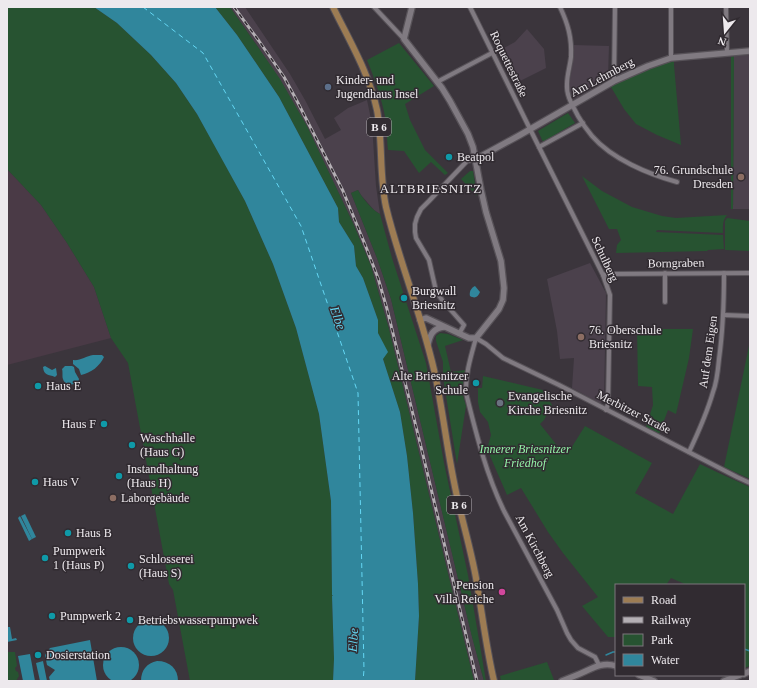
<svg xmlns="http://www.w3.org/2000/svg" width="757" height="688" font-family="Georgia,serif">
<style>
.built{fill:#4b414c}
.industrial{fill:#4a3a46}
.green{fill:#275331}
.water{fill:#30869c}
.lines{fill:none;stroke-linecap:round;stroke-linejoin:round}
.stream{stroke:#30869c;stroke-width:1.5}
.ferry{stroke:#64d7f4;stroke-width:1;stroke-dasharray:5 4;stroke-linecap:butt}
.street-casing{stroke:#575258;stroke-width:6}
.secondary-casing{stroke:#575258;stroke-width:8}
.primary-casing{stroke:#575258;stroke-width:8}
.street{stroke:#807a81;stroke-width:4}
.secondary{stroke:#807a81;stroke-width:5.5}
.primary{stroke:#9d7c53;stroke-width:6}
.rail-casing{stroke:#b4afb4;stroke-width:3}
.rail{stroke:#312b31;stroke-width:1.5;stroke-dasharray:4.5;stroke-linecap:butt}
.service-dot{fill:#5c6f8a;stroke:#312b31;stroke-width:1.5}
.culture-dot{fill:#0f9aa8;stroke:#312b31;stroke-width:1.5}
.education-dot{fill:#8d6e63;stroke:#312b31;stroke-width:1.5}
.worship-dot{fill:#6b7280;stroke:#312b31;stroke-width:1.5}
.hotel-dot{fill:#d1479c;stroke:#312b31;stroke-width:1.5}
.labels{text-anchor:middle;dominant-baseline:central;stroke-width:3;stroke-linejoin:round;paint-order:stroke}
.shield{fill:#312b31;stroke:#b5b0b5;stroke-width:1}
.shield-label{font-size:11px;font-weight:bold;fill:#ede9ed}
.street-label{font-size:12px;fill:#ede9ed;stroke:#312b31}
.poi-label{font-size:12px;fill:#ede9ed;stroke:#312b31;text-anchor:start}
.park-label{font-size:12px;font-style:italic;fill:#94f4a8;stroke:#312b31}
.neighbourhood-label{font-size:13px;letter-spacing:1px;fill:#ede9ed;stroke:#312b31}
.water-label{font-size:13px;font-style:italic;fill:#64d7f4;stroke:#312b31}
</style>
<rect width="100%" height="100%" fill="#3b353c"/>
<!-- built -->
<g class="built">
<path d="M230,7H245L290,74L305,100L325,139L341,130L334,118L348,108L367,100L372,124L376,186L380,214L374,210L361,195L358,190L351,193L377,258L391,299L472,636L484,681H474L389,329L371,266L353,223L306,125L279,79L258,47Z"/>
<path d="M527,29L544,49L546,68L514,84L498,51L515,42Z"/>
<path d="M573,45L609,46L608,76L606,80L574,99H573L570,89V81L573,61Z"/>
<path d="M750,55V209H733L734,56Z"/>
<path d="M590,263L606,293L604,401L600,403L572,388L574,358L560,359L557,331L547,279Z"/>
</g>
<!-- industrial -->
<path class="industrial" d="M7,169L41,205L67,243L94,287L111,338L7,365Z"/>
<!-- green -->
<g class="green">
<path d="M7,7H94L117,23L151,55L176,83L197,114L221,157L245,201L273,264L296,328L319,414L331,501L332,595L333,596L332,597L334,659L333,681H190L173,590L169,584L128,363L111,338L94,287L67,243L41,205L7,169Z"/>
<path d="M215,7H230L258,47L280,79L307,126L353,223L371,266L389,329L474,681H415L419,616L418,584L413,513L407,456L400,412L383,359L387,352L378,333V320L363,278L356,266L354,246L339,222L338,208L279,97L237,35Z"/>
<path d="M399,43L434,86L405,104L410,120L425,150L448,173L445,175L431,162L419,173L404,151L388,150C387,143 387,135 387,128C384,105 376,82 367,60Z"/>
<path d="M734,56L733,209H731V57Z"/>
<path d="M674,60V65L681,145L657,135L636,124L624,109L611,87L625,78L664,62L667,63L668,61Z"/>
<path d="M568,113L575,123L543,142L538,131Z"/>
<path d="M470,171H473L477,196L461,179Z"/>
<path d="M582,176L602,191L632,207L662,216L676,218L727,215C722,221 723,227 723,233L657,230L656,232L723,235L724,249L708,250L707,251L616,253L617,245L621,240L617,229H609Z"/>
<path d="M358,190C362,198 372,210 380,214L392,258L426,363L444,463L468,575L486,681H484L472,637L391,299L377,258L351,193Z"/>
<path d="M727,218L750,221V251L725,250V221Z"/>
<path d="M637,329H693L689,358L676,414L668,410L659,434L646,427L653,405L652,387L638,386Z"/>
<path d="M440,333L448,334L463,340L445,346L451,372L465,370L462,392L466,406L457,464L443,377V362L436,341V336Z"/>
<path d="M750,341V479L724,467Z"/>
<path d="M483,376L547,391V397L552,405L544,420L540,424L564,454L566,452L568,453L585,426L652,463L635,493L673,514L700,464L721,474L750,487V666L744,668V585H687L671,578L666,585H616V637H608L582,606L598,597L563,553L548,532L521,488L507,495L487,449L491,435L488,422L480,412L478,402V388H482Z"/>
<path d="M8,652H15L17,666L15,668L16,671L18,672L19,676L16,681H7V655Z"/>
<path d="M547,662L554,680L549,681H501L500,676Z"/>
</g>
<!-- water -->
<g class="water">
<path d="M94,7H215L237,35L279,97L338,208L339,222L354,246L356,266L363,278L378,320V333L388,352L383,359L400,412L407,456L413,513L418,584L419,616L415,681H333L334,659L332,596H333L332,595L331,501L319,414L296,328L273,264L245,201L197,114L176,83L151,55L117,23Z"/>
<path d="M475,286L480,292C478,297 475,299 470,296C469,292 471,288 475,286Z"/>
<path d="M93,355H102L104,357C100,366 91,373 81,375L79,369L73,364V360C80,361 86,356 93,355Z"/>
<path d="M45,366L52,370L56,368L57,375L55,377C48,374 44,376 43,367Z"/>
<path d="M65,366H72L74,367L75,372L79,379L78,383C73,385 65,386 63,379C62,377 63,372 62,369Z"/>
<path d="M25,514L36,537L32,539L21,516Z"/>
<path d="M20,516L32,539L29,541L18,518Z"/>
<circle cx="151" cy="638" r="18"/>
<path d="M7,627H10L12,639L16,638L17,640L7,642Z"/>
<path d="M90,640L97,681H50L49,677L55,670L47,665L45,655L50,648Z"/>
<circle cx="121" cy="665" r="18"/>
<path d="M30,654L35,681H23L18,656Z"/>
<path d="M43,661L47,681H40L36,663Z"/>
<path d="M157,661C170,661 178,669 178,681H141C141,670 147,663 157,661Z"/>
</g>
<g class="lines">
<!-- stream -->
<g class="stream">
<path d="M744,649L750,651"/>
<path d="M606,655L613,652H616"/>
</g>
<!-- ferry -->
<path class="ferry" d="M143,7L203,53L301,226L358,393L364,670L363,681"/>
<!-- street casing -->
<g class="street-casing">
<g id="street">
<path d="M374,7L404,39"/>
<path d="M470,7L530,129L603,275L610,295L608,404L606,410"/>
<path d="M560,7C568,24 572,38 571,57C570,66 567,75 567,84C566,96 573,106 578,116C582,123 587,130 592,136C612,159 648,174 677,182"/>
<path d="M726,7L727,53"/>
<path d="M671,58V7"/>
<path d="M614,81L615,7"/>
<path d="M437,82L492,53"/>
<path d="M539,147L583,123"/>
<path d="M665,273V302"/>
<path d="M603,275L607,274L750,273"/>
<path d="M724,315L750,316"/>
<path d="M459,334L464,325L442,300L436,291L429,260L416,238L415,232V224L417,217L421,209L429,201L467,161L476,159"/>
<path d="M689,452C698,433 707,413 713,392C717,382 718,370 719,359C723,330 724,302 724,273"/>
<path d="M599,665L595,657L578,648L571,640L567,633L557,610L504,511C486,474 476,433 466,393C465,375 471,356 476,338L486,344L503,358L559,385L737,477L750,483"/>
</g>
</g>
<!-- secondary casing -->
<g class="secondary-casing">
<g id="secondary">
<path d="M412,7L404,39L442,88L450,101L468,134L473,147L481,190L486,212L501,261L504,288L503,300L499,309L476,338H469L426,318L420,320"/>
<path d="M476,159L520,135L614,81L648,66L671,58L750,51"/>
<path d="M428,344C430,335 433,328 444,327"/>
<path d="M744,674L750,671"/>
<path d="M639,675L654,681"/>
<path d="M562,681C567,679 572,677 577,675C590,670 601,661 616,666"/>
<path d="M724,681L740,675"/>
</g>
</g>
<!-- primary casing -->
<g class="primary-casing">
<path id="primary" d="M333,7C349,40 369,73 377,110C383,142 379,175 386,207C400,265 424,320 436,379C443,413 447,448 454,482C460,514 470,545 476,578C482,612 486,647 494,681"/>
</g>
<!-- street -->
<use href="#street" class="street"/>
<!-- secondary -->
<use href="#secondary" class="secondary"/>
<!-- primary -->
<use href="#primary" class="primary"/>
<!-- rail casing -->
<g class="rail-casing">
<path id="rail" d="M234,7L259,41L284,77L297,101L343,191L366,247L378,278L387,309L423,455L477,681"/>
</g>
<!-- rail -->
<use href="#rail" class="rail"/>
</g>
<!-- markers -->
<circle class="service-dot" cx="328" cy="87" r="4"/>
<g class="culture-dot">
<circle cx="449" cy="157" r="4"/>
<circle cx="404" cy="298" r="4"/>
<circle cx="476" cy="383" r="4"/>
<circle cx="38" cy="386" r="4"/>
<circle cx="104" cy="424" r="4"/>
<circle cx="132" cy="445" r="4"/>
<circle cx="119" cy="476" r="4"/>
<circle cx="35" cy="482" r="4"/>
<circle cx="68" cy="533" r="4"/>
<circle cx="45" cy="558" r="4"/>
<circle cx="131" cy="566" r="4"/>
<circle cx="52" cy="616" r="4"/>
<circle cx="130" cy="620" r="4"/>
<circle cx="38" cy="655" r="4"/>
</g>
<g class="education-dot">
<circle cx="741" cy="177" r="4"/>
<circle cx="581" cy="337" r="4"/>
<circle cx="113" cy="498" r="4"/>
</g>
<circle class="worship-dot" cx="500" cy="403" r="4"/>
<circle class="hotel-dot" cx="502" cy="592" r="4"/>
<g class="labels">
<!-- shield labels -->
<g class="shield">
<rect x="367" y="118" width="24" height="18" rx="3"/>
<rect x="447" y="496" width="24" height="18" rx="3"/>
</g>
<g class="shield-label">
<text x="379" y="127">B 6</text>
<text x="459" y="505">B 6</text>
</g>
<!-- street labels -->
<g class="street-label">
<text transform="translate(509 64) rotate(64)">Roquettestraße</text>
<text transform="translate(602 77) rotate(-28)">Am Lehmberg</text>
<text transform="translate(605 259) rotate(65)">Schulberg</text>
<text transform="translate(676 263) rotate(-1)">Borngraben</text>
<text transform="translate(708 352) rotate(-82)">Auf dem Eigen</text>
<text transform="translate(634 412) rotate(27)">Merbitzer Straße</text>
<text transform="translate(535 546) rotate(62)">Am Kirchberg</text>
</g>
<!-- poi labels -->
<g class="poi-label">
<text x="336" y="80">Kinder- und<tspan x="336" dy="14">Jugendhaus Insel</tspan></text>
<text x="457" y="157">Beatpol</text>
<text x="733" y="170" text-anchor="end">76. Grundschule<tspan x="733" dy="14">Dresden</tspan></text>
<text x="412" y="291">Burgwall<tspan x="412" dy="14">Briesnitz</tspan></text>
<text x="589" y="330">76. Oberschule<tspan x="589" dy="14">Briesnitz</tspan></text>
<text x="468" y="376" text-anchor="end">Alte Briesnitzer<tspan x="468" dy="14">Schule</tspan></text>
<text x="46" y="386">Haus E</text>
<text x="508" y="396">Evangelische<tspan x="508" dy="14">Kirche Briesnitz</tspan></text>
<text x="96" y="424" text-anchor="end">Haus F</text>
<text x="140" y="438">Waschhalle<tspan x="140" dy="14">(Haus G)</tspan></text>
<text x="127" y="469">Instandhaltung<tspan x="127" dy="14">(Haus H)</tspan></text>
<text x="43" y="482">Haus V</text>
<text x="121" y="498">Laborgebäude</text>
<text x="76" y="533">Haus B</text>
<text x="53" y="551">Pumpwerk<tspan x="53" dy="14">1 (Haus P)</tspan></text>
<text x="139" y="559">Schlosserei<tspan x="139" dy="14">(Haus S)</tspan></text>
<text x="494" y="585" text-anchor="end">Pension<tspan x="494" dy="14">Villa Reiche</tspan></text>
<text x="60" y="616">Pumpwerk 2</text>
<text x="138" y="620">Betriebswasserpumpwek</text>
<text x="46" y="655">Dosierstation</text>
</g>
<!-- park labels -->
<g class="park-label">
<text x="525" y="449">Innerer Briesnitzer<tspan x="525" dy="14">Friedhof</tspan></text>
</g>
<!-- neighbourhood labels -->
<g class="neighbourhood-label">
<text x="431" y="188">ALTBRIESNITZ</text>
</g>
<!-- water labels -->
<g class="water-label">
<text transform="translate(338 318) rotate(70)">Elbe</text>
<text transform="translate(353 640) rotate(-87)">Elbe</text>
</g>
</g>
<!-- border -->
<rect width="757" height="688" fill="none" stroke="#ede9ed" stroke-width="16"/>
<!-- legend -->
<rect x="615" y="584" width="130" height="92" fill="#312b31" stroke="#7c777c"/>
<rect x="623" y="597" width="20" height="6" fill="#9d7c53" stroke="#7c777c"/>
<text x="651" y="604" font-size="12" fill="#ede9ed">Road</text>
<rect x="623" y="617" width="20" height="6" fill="#b4afb4" stroke="#7c777c"/>
<text x="651" y="624" font-size="12" fill="#ede9ed">Railway</text>
<rect x="623" y="634" width="20" height="12" fill="#275331" stroke="#7c777c"/>
<text x="651" y="644" font-size="12" fill="#ede9ed">Park</text>
<rect x="623" y="654" width="20" height="12" fill="#30869c" stroke="#7c777c"/>
<text x="651" y="664" font-size="12" fill="#ede9ed">Water</text>
<!-- north arrow -->
<g transform="translate(725 32) rotate(197)" stroke="#312b31" stroke-width="3" paint-order="stroke">
<path d="M0-3L7 15L0 10L-7 15Z" fill="#ede9ed"/>
<text y="-6" font-size="11" font-weight="bold" text-anchor="middle" fill="#ede9ed">N</text>
</g>
</svg>
